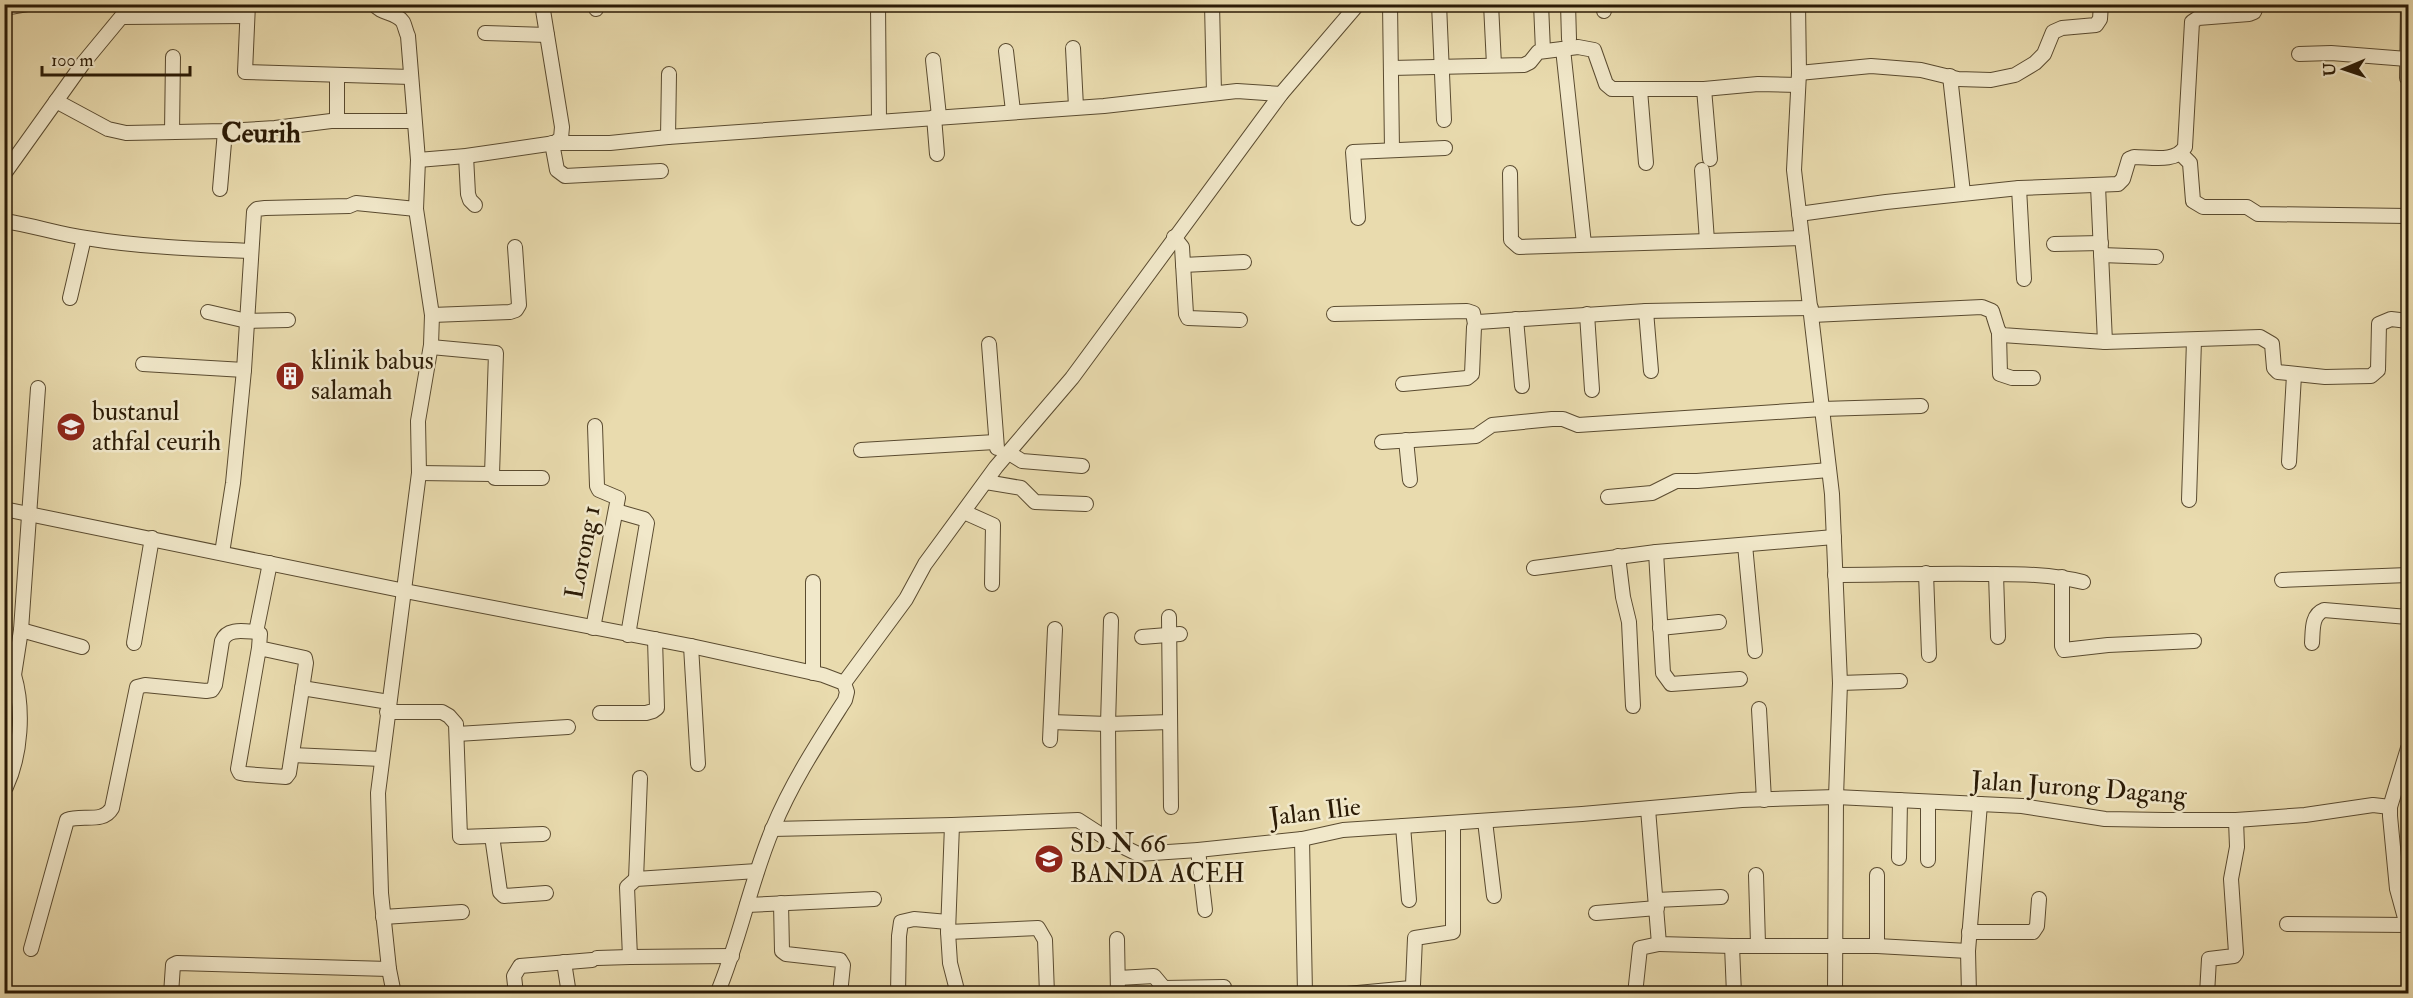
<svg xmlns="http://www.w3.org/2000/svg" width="2413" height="998" font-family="'IM FELL Double Pica',serif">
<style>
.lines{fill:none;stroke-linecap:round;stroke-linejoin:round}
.minor-casing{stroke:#5a4b30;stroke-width:16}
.minor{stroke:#f1e8ca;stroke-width:14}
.labels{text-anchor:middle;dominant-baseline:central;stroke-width:5;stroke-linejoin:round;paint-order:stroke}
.poi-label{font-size:26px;fill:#2b1b06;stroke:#f1e8ca;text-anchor:start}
.street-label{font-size:26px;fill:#2b1b06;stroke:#f1e8ca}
.quarter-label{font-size:28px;font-weight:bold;fill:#2b1b06;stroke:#f1e8ca}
</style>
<rect width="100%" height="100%" fill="#e9dbae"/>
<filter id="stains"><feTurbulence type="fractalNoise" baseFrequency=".00333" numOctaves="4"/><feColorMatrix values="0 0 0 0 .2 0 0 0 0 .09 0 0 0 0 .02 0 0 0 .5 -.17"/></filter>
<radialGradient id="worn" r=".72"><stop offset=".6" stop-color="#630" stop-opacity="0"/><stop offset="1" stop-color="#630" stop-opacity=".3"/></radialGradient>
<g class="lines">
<!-- minor casing -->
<g class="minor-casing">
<g id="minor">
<path d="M248,4L245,72L411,77"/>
<path d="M374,4C381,14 396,12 403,22C405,26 406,32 408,36L418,160L416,209L432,315L431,345L418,421L419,473L378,793L381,893L389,969L394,994"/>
<path d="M595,4L596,9"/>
<path d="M878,4L879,121"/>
<path d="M1212,4L1214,93"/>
<path d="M1390,4L1392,150"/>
<path d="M1439,4L1444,120"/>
<path d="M1491,4L1494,65"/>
<path d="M1541,4L1543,51"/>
<path d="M1568,4L1569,39"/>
<path d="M1603,4L1604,11"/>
<path d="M1798,4L1799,73L1794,170L1832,494L1840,683L1836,797L1835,994"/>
<path d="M4,8L27,4"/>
<path d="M123,17L247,16"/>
<path d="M485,33L547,35"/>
<path d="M1073,48L1076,107"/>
<path d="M1563,49L1584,244"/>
<path d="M1006,51L1013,111"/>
<path d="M2299,54L2331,53L2407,59"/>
<path d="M933,60L939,116"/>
<path d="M1391,68L1524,65L1530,62L1538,52L1578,47L1594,50L1606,84L1612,89H1704L1758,84L1798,85"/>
<path d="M1799,73L1871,66L1921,70L1958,79L1991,80L2015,75L2035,63L2044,54L2053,32L2062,28L2096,25L2100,19L2101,4"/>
<path d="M1950,76L1963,193"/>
<path d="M2407,78L2408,4"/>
<path d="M1704,89L1710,159"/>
<path d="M1640,90L1646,163"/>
<path d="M56,101L108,129L126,133L225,131L275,128L331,121H414"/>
<path d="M934,117L937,154"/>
<path d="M337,121V76"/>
<path d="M172,132L173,57"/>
<path d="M668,137L669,74"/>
<path d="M552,143L557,170L565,176L661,171"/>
<path d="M555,143H610L668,137L1104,106L1237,91L1281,94"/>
<path d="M2181,154L2190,163L2193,201L2203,207H2247L2258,214L2408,216"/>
<path d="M466,156L468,194L470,200L475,205"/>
<path d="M418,160L466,156L555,143L561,138L562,127L542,4"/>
<path d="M1702,170L1707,241"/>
<path d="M1510,173L1511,240L1519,247L1802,238"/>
<path d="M4,174L84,62L132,4"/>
<path d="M2098,186L2105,342"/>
<path d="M2019,188L2024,279"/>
<path d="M220,189L225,131"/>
<path d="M1799,214L1886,202L2019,188L2118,184L2123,179L2129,159L2134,157C2151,157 2176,163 2185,147L2192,22L2198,18L2249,14L2254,12L2257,4"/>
<path d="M1358,218L1353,152L1445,148"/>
<path d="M4,221C32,225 58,234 86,238C140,247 196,249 251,251"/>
<path d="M1174,237L1182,247L1186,314L1188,318L1240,320"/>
<path d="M2054,244L2101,243"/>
<path d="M2101,255L2156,257"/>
<path d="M1183,265L1244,262"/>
<path d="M70,298L84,238"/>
<path d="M1646,311L1651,371"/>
<path d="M208,312L247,321L288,320"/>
<path d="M1334,314L1467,311L1473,313L1475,324"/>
<path d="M1587,314L1592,390"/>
<path d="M432,315L510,312L516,310L519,305L515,247"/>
<path d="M1812,315L1982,307L1992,311L1998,330L2002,335L2105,342L2260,337L2272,344L2274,368L2278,372L2325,377L2371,376L2378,370L2379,324L2391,319L2408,321"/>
<path d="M1516,319L1522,386"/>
<path d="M1999,334L2000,374L2012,378H2033"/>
<path d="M989,344L997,448"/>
<path d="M431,347L496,353L492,474L495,478H542"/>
<path d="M143,364L244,370"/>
<path d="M1403,384L1467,378L1472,374L1474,327L1478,322L1646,311L1811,308"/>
<path d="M1406,440L1410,480"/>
<path d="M1382,442L1476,436L1492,425L1552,419H1563L1578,425L1822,409L1921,406"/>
<path d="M861,450L995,442"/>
<path d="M1009,453L1022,461L1082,466"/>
<path d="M2289,462L2294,375"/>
<path d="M419,473L492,474"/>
<path d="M986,482L1021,488L1035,502L1086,504"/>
<path d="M1608,497L1652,493L1676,481H1697L1829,470"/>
<path d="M2189,500L2194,340"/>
<path d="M4,509L405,591L691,646L823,675L844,683L847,692L845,700C819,741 792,782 773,828C750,882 740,940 717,994"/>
<path d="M616,511L644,519L647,523L628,635"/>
<path d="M964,512L993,525L992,584"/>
<path d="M1745,545L1755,651"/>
<path d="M1656,552L1663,673L1671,684L1740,679"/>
<path d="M222,553L233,483L244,370L254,212L257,209L265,208L349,206L356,203L416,209"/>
<path d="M1618,556L1623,597L1629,622L1633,706"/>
<path d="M1534,568L1656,552L1834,537"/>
<path d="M1926,573L1929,655"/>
<path d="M1996,574L1998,637"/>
<path d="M1835,575C1885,575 1936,573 1987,574C2020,574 2051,574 2083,582"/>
<path d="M2062,577V646L2064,650L2108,645L2194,641"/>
<path d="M2282,580L2408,575"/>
<path d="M813,582V673"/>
<path d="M1169,617L1171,807"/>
<path d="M593,628L618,498L599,490L597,486L595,426"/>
<path d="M1660,628L1719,622"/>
<path d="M21,630L82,647"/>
<path d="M1142,637L1180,634"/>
<path d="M134,643L152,538"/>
<path d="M2312,643C2313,631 2311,615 2324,610L2408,617"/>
<path d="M691,646L698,764"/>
<path d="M259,648L305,658L306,663L289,773L286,777L245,774L240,773L238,769L259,648L260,634L256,632L270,563"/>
<path d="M4,674L14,675L21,630L38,388"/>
<path d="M844,683L906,599L925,564L996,467L1072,378L1281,94L1358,4"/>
<path d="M1840,683L1900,681"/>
<path d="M302,688L389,702"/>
<path d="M1759,709L1764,800"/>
<path d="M387,712H442L449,716L456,724L460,837L543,834"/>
<path d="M600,713H646L653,711L657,708L655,639"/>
<path d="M1051,722L1108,724L1170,722"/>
<path d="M457,734L568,727"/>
<path d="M1050,740L1055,629"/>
<path d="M2408,748L2390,807V816L2397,889L2408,929"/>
<path d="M292,755L381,759"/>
<path d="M6,787C21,755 24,709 14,675"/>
<path d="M1648,809L1659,944L1732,946"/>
<path d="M1485,821L1494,896"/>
<path d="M952,825L948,932L950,963L958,994"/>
<path d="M1403,826L1409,900"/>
<path d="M772,829L952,825L1078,820L1109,840L1138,854L1198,850L1302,839L1343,830L1582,814L1742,800L1836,797L1980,804L2022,806L2105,819L2164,820H2236L2305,815L2373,805L2390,807"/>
<path d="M492,836L500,892L504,896L546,893"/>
<path d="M1302,839L1305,994"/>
<path d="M1109,840L1108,724L1111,620"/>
<path d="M1198,850L1205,910"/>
<path d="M1899,858L1900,800"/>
<path d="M1928,860V802"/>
<path d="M1756,875L1758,944"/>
<path d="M636,879L640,778"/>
<path d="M1656,900L1721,897"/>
<path d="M781,903L782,951L786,954L840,960L843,965L840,994"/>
<path d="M747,905L874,899"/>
<path d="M1596,913L1657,908"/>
<path d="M383,917L462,912"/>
<path d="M2287,924L2408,925"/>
<path d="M948,932L1038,928L1045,940L1047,994"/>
<path d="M1969,932H2033L2037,926L2039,899"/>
<path d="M1117,939L1118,994"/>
<path d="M1877,946L1968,951"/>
<path d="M31,949L67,820C82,814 103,824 112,808L137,687L145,685L206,691L212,690L215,685L222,641C227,628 243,631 256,632"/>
<path d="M732,956L630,957L627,887L636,879L757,871"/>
<path d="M597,958L630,957"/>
<path d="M564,962L569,994"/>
<path d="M1118,978L1154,976L1164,988L1224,987"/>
<path d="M171,994L173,965L177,963L389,969"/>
<path d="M516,994L514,976L520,966L592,960"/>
<path d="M898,994L899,936L901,922L914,919L948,922"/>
<path d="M1347,994L1411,988L1413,985L1415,938L1453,932V823"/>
<path d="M1635,994L1640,948L1659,944"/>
<path d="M1734,994L1732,946H1877V875"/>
<path d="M1969,994L1968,951L1980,804"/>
<path d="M2207,994L2209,959L2234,956L2236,953L2231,879L2237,847L2236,820"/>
</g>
</g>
<!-- minor -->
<use href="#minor" class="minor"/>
</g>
<!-- icons -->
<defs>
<g id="building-disc" transform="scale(1.5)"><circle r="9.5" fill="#8f2418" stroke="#f1e8ca"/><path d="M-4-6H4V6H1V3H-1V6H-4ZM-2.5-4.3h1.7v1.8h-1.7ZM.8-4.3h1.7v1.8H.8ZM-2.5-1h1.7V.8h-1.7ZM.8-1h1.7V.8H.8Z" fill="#fff"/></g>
<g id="school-disc" transform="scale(1.5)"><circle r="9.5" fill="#8f2418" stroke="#f1e8ca"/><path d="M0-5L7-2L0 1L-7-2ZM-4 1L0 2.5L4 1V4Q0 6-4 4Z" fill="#fff"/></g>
</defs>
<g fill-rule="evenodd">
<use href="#building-disc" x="290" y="376"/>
<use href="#school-disc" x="71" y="427"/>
<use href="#school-disc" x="1049" y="859"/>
</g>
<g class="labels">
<!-- poi labels -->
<g class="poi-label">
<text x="311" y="361">klinik babus<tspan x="311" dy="30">salamah</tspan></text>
<text x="92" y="412">bustanul<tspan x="92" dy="30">athfal ceurih</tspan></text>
<text x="1070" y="844">SD N 66<tspan x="1070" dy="30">BANDA ACEH</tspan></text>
</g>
<!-- street labels -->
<g class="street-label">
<text transform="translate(583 552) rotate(-79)">Lorong 1</text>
<text transform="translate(2079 788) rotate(4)">Jalan Jurong Dagang</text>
<text transform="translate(1315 812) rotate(-7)">Jalan Ilie</text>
</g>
<!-- quarter labels -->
<g class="quarter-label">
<text x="261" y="133">Ceurih</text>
</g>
</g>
<!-- margin -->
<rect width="2413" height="998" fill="none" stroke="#e9dbae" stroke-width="24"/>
<rect x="6" y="6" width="2401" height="986" fill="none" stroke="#2b1b06" stroke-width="3"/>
<rect x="12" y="12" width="2389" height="974" fill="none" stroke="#2b1b06" stroke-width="1.5"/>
<!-- north arrow -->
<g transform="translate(2344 69) rotate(268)" stroke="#f1e8ca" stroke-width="4.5" paint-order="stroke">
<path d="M0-4.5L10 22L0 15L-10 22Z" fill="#2b1b06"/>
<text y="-9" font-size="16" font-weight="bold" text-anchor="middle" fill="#2b1b06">U</text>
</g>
<!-- scale -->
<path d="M42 66v9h148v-9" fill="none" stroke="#2b1b06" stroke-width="3"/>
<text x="51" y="66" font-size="18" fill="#2b1b06" stroke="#f1e8ca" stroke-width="4.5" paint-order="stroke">100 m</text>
<rect width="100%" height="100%" filter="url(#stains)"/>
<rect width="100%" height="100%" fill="url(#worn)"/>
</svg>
